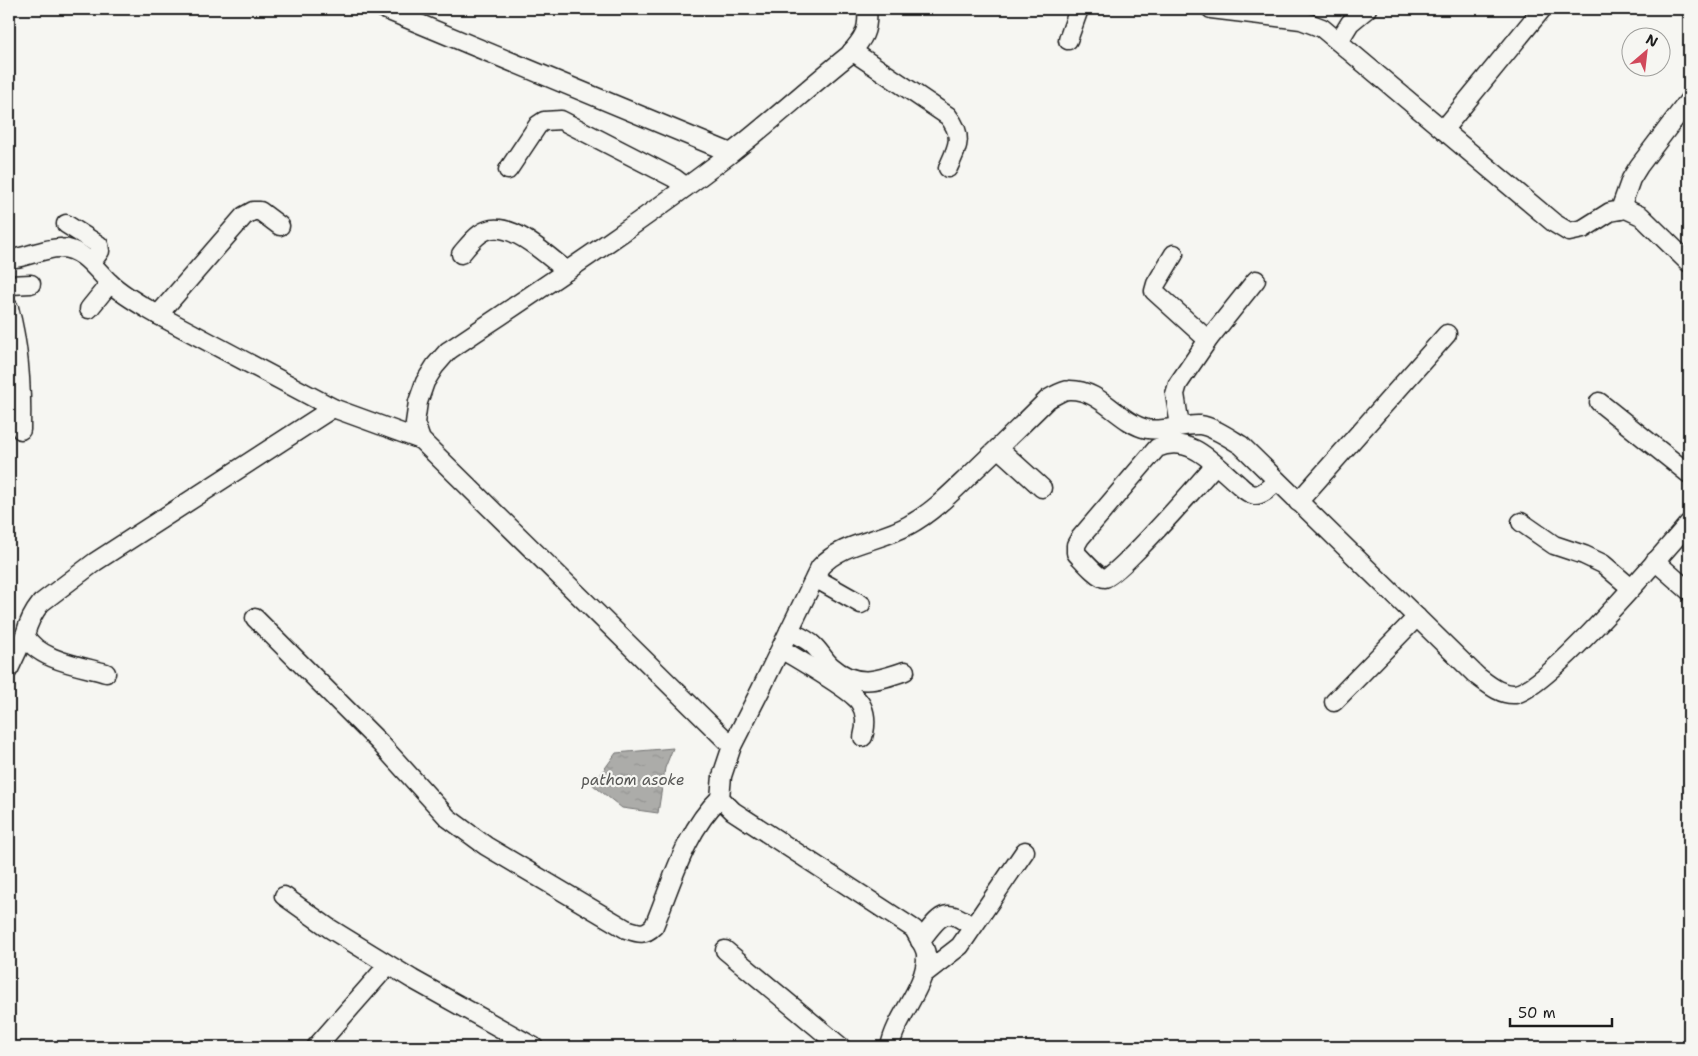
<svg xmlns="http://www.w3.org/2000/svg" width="1698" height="1056" font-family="'Shantell Sans',sans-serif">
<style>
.water{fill:url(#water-ripples);stroke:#727271}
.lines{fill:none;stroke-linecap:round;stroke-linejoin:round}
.minor-casing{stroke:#1c1c1c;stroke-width:21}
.minor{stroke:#f6f6f2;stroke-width:18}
.labels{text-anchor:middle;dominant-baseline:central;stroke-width:4.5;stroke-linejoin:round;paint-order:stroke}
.water-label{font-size:15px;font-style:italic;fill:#565654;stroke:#f6f6f2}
</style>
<defs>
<pattern id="water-ripples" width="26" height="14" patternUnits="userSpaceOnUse" patternTransform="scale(1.25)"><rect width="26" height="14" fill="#acaca9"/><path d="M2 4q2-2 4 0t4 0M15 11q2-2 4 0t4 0" fill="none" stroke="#939391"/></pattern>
</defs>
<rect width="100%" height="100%" fill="#f6f6f2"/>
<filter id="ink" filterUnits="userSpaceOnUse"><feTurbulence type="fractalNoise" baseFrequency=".02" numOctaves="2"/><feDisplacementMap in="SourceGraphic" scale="10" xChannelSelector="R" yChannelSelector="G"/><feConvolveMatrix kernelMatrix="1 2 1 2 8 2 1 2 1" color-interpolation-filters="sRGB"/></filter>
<g filter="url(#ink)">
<!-- water -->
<path class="water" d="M673,748L665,768L658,813L622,808L593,785L616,753Z"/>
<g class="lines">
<!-- minor casing -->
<g class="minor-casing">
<g id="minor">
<path d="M384,9L731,153"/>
<path d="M1211,9L1301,20L1322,28L1554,223L1569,232L1583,229L1610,212L1626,209L1641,216L1689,263"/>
<path d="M1068,40L1079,9"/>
<path d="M1339,41L1350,23L1367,9"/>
<path d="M852,51L948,116C964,136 958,146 948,168"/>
<path d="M1444,129L1542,9"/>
<path d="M508,170L538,125L544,121L561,120L674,178L686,187"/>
<path d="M1620,210L1631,179L1639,166L1689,100"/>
<path d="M66,224L99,245L100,251L92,262"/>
<path d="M461,254C467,247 473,239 480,234C506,214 547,256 567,271"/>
<path d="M1174,254L1156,284L1154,291L1208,340"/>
<path d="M9,258H16C27,256 50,247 61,248C84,249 95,269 110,283C124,296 141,305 158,315L333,408L421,440"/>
<path d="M9,285L31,284"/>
<path d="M9,308C20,348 22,388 21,430"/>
<path d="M89,309L110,283"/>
<path d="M158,315L244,216L253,211H260L280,226"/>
<path d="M1599,402L1689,474"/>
<path d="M1180,426L1175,394L1178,384L1208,340L1256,280"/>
<path d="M998,448L1042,488"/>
<path d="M1215,465C1202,480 1116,578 1105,578C1098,578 1082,559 1076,553V545L1080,538L1157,448C1190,433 1215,465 1239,485C1243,489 1249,494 1255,495C1263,495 1271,486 1277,481"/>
<path d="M1298,502L1447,334"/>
<path d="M1521,522L1554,545L1584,555L1603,564L1631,588"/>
<path d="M1655,561L1689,591"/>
<path d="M815,578L861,604"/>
<path d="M255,618L380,743L448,818L486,846L626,929C638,933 644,936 654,926C672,883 685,831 720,798"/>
<path d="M789,631C797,635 807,639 813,645C820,651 824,660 831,666C856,688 877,681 905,671"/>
<path d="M781,649C797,659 852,690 860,703C867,714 866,726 863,737"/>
<path d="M9,669L25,635"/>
<path d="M106,673C81,666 37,660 25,635C28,623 33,613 41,603L95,562L333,408"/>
<path d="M1334,702L1417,617"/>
<path d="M732,746L421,440L415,423L418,402L425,382L435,366L448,351C543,287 639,224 730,154C771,122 809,87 849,55C863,39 869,31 867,9"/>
<path d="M284,896L329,928L412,979L534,1047"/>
<path d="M920,941C940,917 944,904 972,927"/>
<path d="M725,950L841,1047"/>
<path d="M924,974L960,946L1025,851"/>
<path d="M316,1047L388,965"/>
<path d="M890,1047C896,1015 928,986 926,954C925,946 917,936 914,929L733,811L720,798L722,776L732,746L760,691L820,567C844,541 880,542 909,525C933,512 952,492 971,474C997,449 1023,424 1048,399C1054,396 1063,390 1069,390C1101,389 1119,423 1147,429C1164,432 1182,424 1200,425C1212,426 1231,439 1241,445L1477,676C1488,684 1500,695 1515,694C1546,690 1663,553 1689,523"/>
</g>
</g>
<!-- minor -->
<use href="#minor" class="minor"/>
</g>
</g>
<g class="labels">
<!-- water labels -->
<g class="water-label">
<text x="633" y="780">pathom asoke</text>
</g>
</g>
<!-- margin -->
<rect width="1698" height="1056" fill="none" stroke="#f6f6f2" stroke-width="30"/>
<rect x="15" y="15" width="1668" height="1026" fill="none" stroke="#1c1c1c" stroke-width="2" filter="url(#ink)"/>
<!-- north arrow -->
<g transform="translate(1646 52) rotate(28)"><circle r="24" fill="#f6f6f2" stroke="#9f9f9c"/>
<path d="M0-4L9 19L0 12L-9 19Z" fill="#d1495b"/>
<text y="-8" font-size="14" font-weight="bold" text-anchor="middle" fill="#1c1c1c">N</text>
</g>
<!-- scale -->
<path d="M1510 1018v8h102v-8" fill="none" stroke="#1c1c1c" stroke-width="2.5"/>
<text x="1518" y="1018" font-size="15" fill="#1c1c1c" stroke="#f6f6f2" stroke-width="4" paint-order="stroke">50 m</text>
</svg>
